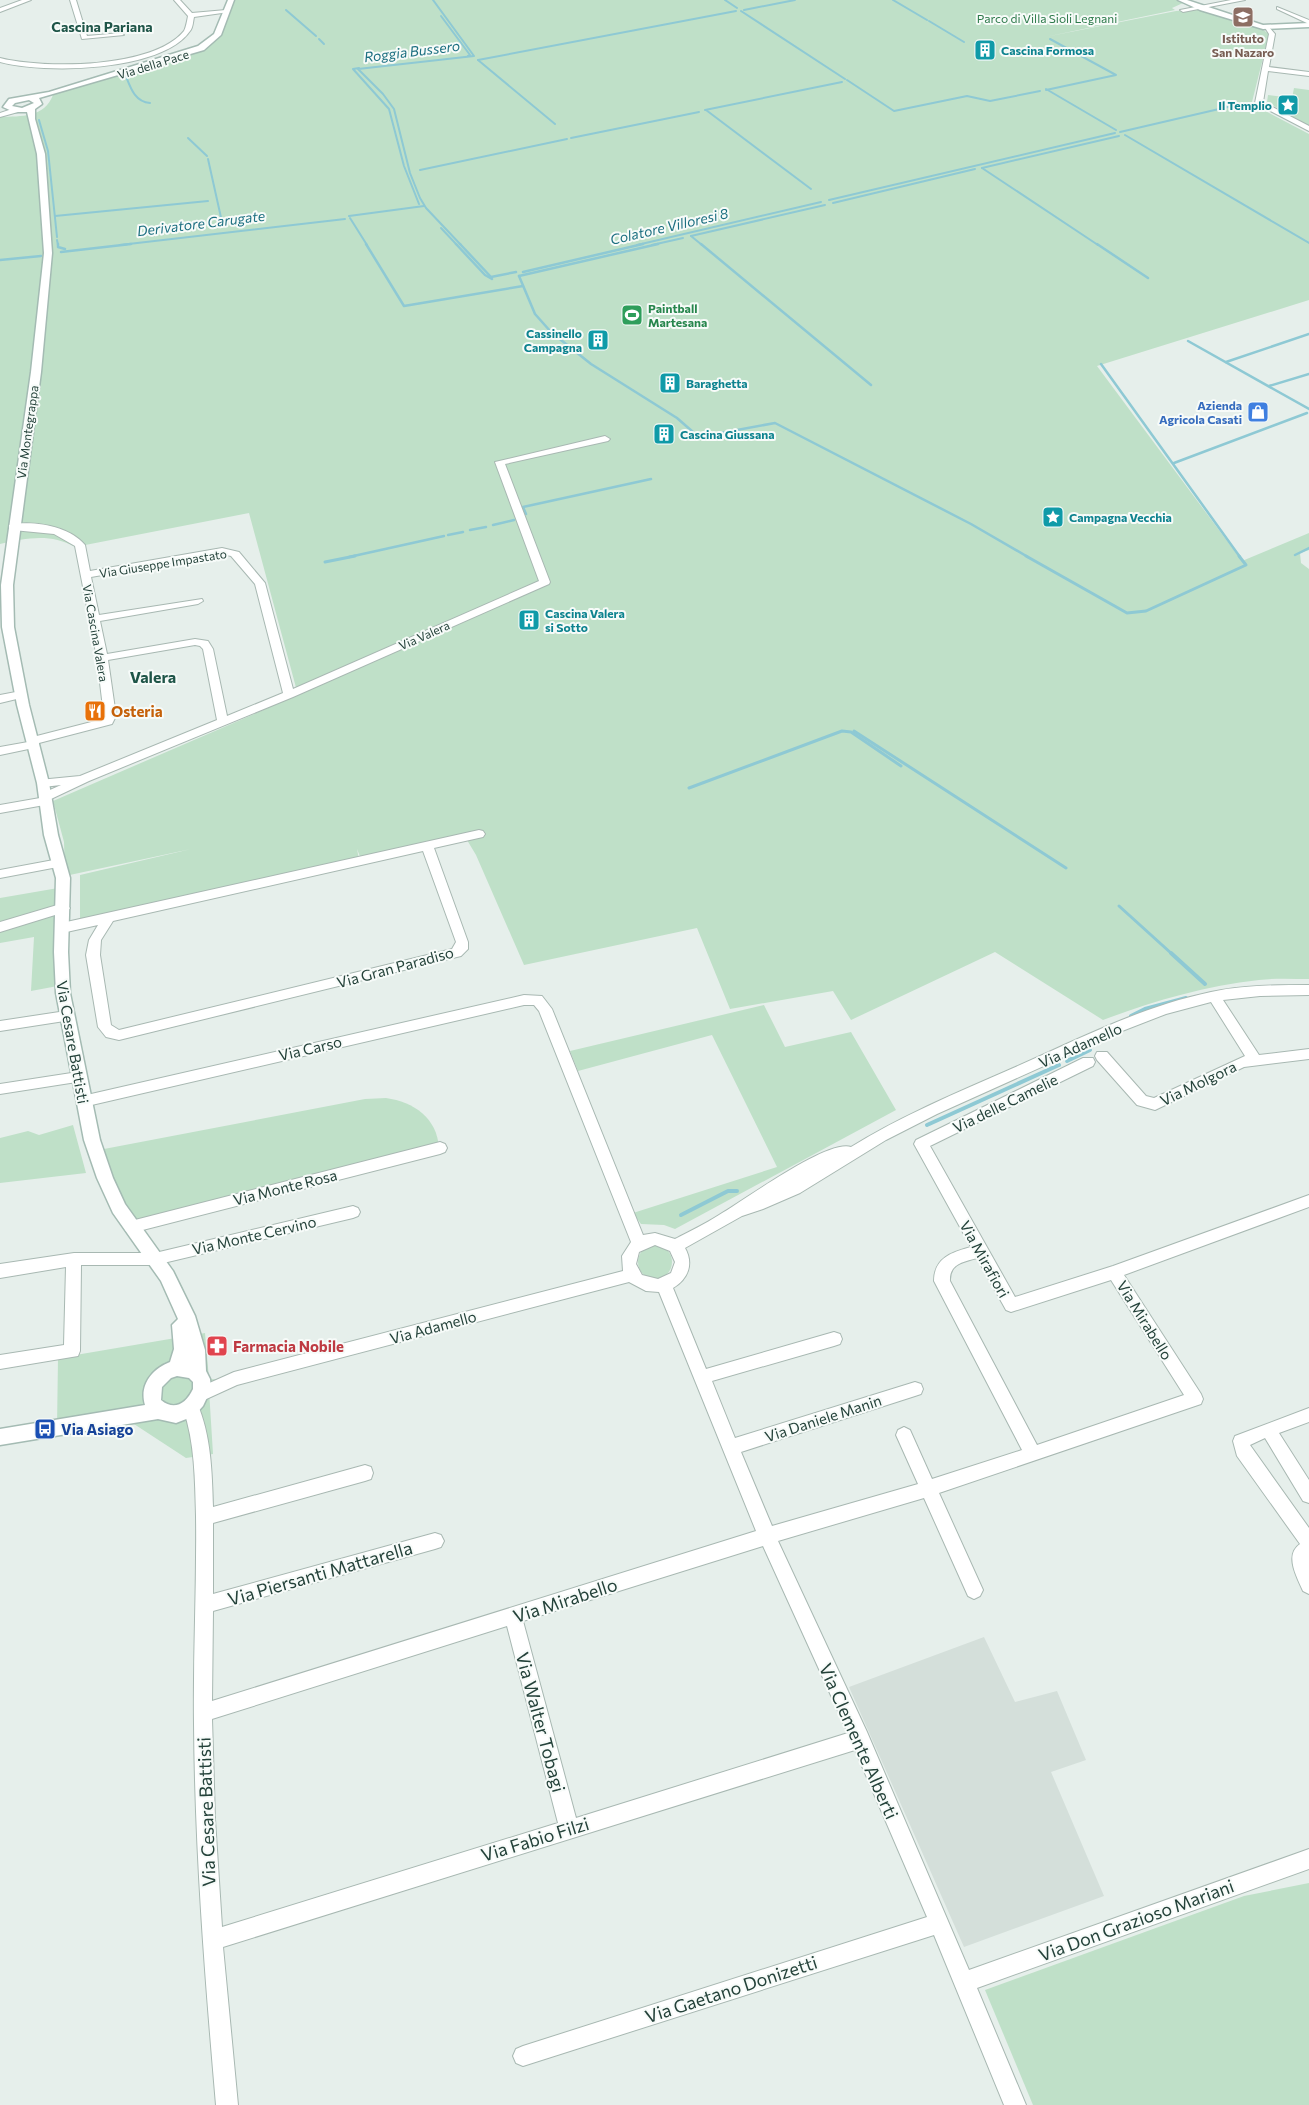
<svg xmlns="http://www.w3.org/2000/svg" width="1309" height="2105" font-family="Commissioner,sans-serif">
<style>
.built{fill:#d4dfda}
.green{fill:#bfe0c8}
.lines{fill:none;stroke-linecap:round;stroke-linejoin:round}
.stream-far3{stroke:#8ec9d4;stroke-width:2}
.stream-far2{stroke:#8ec9d4;stroke-width:2.5}
.stream-far1{stroke:#8ec9d4;stroke-width:3}
.stream{stroke:#8ec9d4;stroke-width:4}
.street-casing{stroke:#a8b8b2;stroke-width:2}
.secondary-casing{stroke:#a4bbb3;stroke-width:3}
.street{fill:#fff;fill-rule:evenodd}
.secondary{fill:#fff;fill-rule:evenodd}
.labels{text-anchor:middle;dominant-baseline:central;stroke-width:4;stroke-linejoin:round;paint-order:stroke}
.far-park-label{font-size:12px;fill:#2d7a4b;stroke:#f7fbf9}
.far-education-label{font-size:12px;font-weight:bold;fill:#785e54;stroke:#f7fbf9}
.far-culture-label{font-size:12px;font-weight:bold;fill:#0d838f;stroke:#f7fbf9;text-anchor:start}
.far-street-label{font-size:12px;fill:#24423a;stroke:#f7fbf9}
.far-leisure-label{font-size:12px;font-weight:bold;fill:#27864d;stroke:#f7fbf9;text-anchor:start}
.far-shop-label{font-size:12px;font-weight:bold;fill:#366cbe;stroke:#f7fbf9;text-anchor:end}
.far-neighbourhood-label{font-size:14px;font-weight:bold;fill:#1f5548;stroke:#f7fbf9}
.far-water-label{font-size:14px;font-style:italic;fill:#1c6f80;stroke:#f7fbf9}
.food-label{font-size:15px;font-weight:bold;fill:#c56008;stroke:#f7fbf9;text-anchor:start}
.street-label{font-size:15px;fill:#24423a;stroke:#f7fbf9}
.health-label{font-size:15px;font-weight:bold;fill:#be3a42;stroke:#f7fbf9;text-anchor:start}
.transit-label{font-size:15px;font-weight:bold;fill:#164399;stroke:#f7fbf9;text-anchor:start}
.neighbourhood-label{font-size:16px;font-weight:bold;fill:#1f5548;stroke:#f7fbf9}
.near-street-label{font-size:18px;fill:#24423a;stroke:#f7fbf9}
</style>
<rect width="100%" height="100%" fill="#e6efeb"/>
<!-- built -->
<path class="built" d="M984,1637L1015,1702L1057,1691L1086,1760L1051,1772L1104,1896L964,1947L849,1687Z"/>
<!-- green -->
<g class="green">
<path d="M234,0H1178L1183,3L1172,8L1175,10L1045,37L1176,11L1191,10H1200L1262,29L1269,34L1252,102L1254,105L1309,134V300L1097,366L1242,561L1309,533V550L1300,553L1301,563L1309,569V979C1293,979 1275,978 1259,980C1205,986 1153,1001 1103,1020L995,952L851,1020L833,991L730,1009L697,928L524,965L476,855L467,840L361,859L357,849L359,859L80,922V875L191,849L65,876L64,842L53,801L298,695L249,513L75,547C50,533 27,538 0,544V117C22,116 44,118 53,95L205,48L220,36Z"/>
<path d="M1294,88L1309,90V126L1267,102L1268,95L1292,98Z"/>
<path d="M64,887L63,985L31,991L34,937L0,943V898Z"/>
<path d="M764,1005L785,1047L851,1032L896,1110L675,1229L664,1225L641,1224L633,1213L777,1167L712,1035L578,1071L570,1051Z"/>
<path d="M386,1098C414,1102 437,1118 439,1148L134,1221L120,1196L104,1149L365,1099Z"/>
<path d="M73,1125L86,1173L0,1183V1138L28,1131L39,1135Z"/>
<circle cx="655" cy="1262" r="17"/>
<path d="M205,1333L209,1379L233,1380L209,1390L213,1454L186,1458L134,1424L114,1418L57,1427L58,1358Z"/>
<path d="M1309,1883V2105H1033L985,1990L1244,1896Z"/>
</g>
<g class="lines">
<!-- stream-far3 -->
<g class="stream-far3">
<path d="M433,0L474,56L358,69L383,94L394,109L410,173L420,198L426,208L461,245"/>
<path d="M725,0L737,8"/>
<path d="M893,0L927,20"/>
<path d="M286,10L316,36"/>
<path d="M744,10L795,0"/>
<path d="M741,11L845,79"/>
<path d="M441,16L470,55L468,56"/>
<path d="M929,21L964,42"/>
<path d="M319,39L324,44"/>
<path d="M478,60L736,11"/>
<path d="M478,60L555,124"/>
<path d="M359,68L353,69L389,109L404,166L419,204"/>
<path d="M125,74C130,86 134,102 150,103"/>
<path d="M847,80L894,111L967,96L990,101L1040,91"/>
<path d="M1046,89L1116,130"/>
<path d="M1046,90L1116,75L1050,39"/>
<path d="M705,110L842,82"/>
<path d="M706,110L811,189"/>
<path d="M39,120L48,151L57,237"/>
<path d="M1120,132L1245,103"/>
<path d="M1125,135L1309,243"/>
<path d="M188,138L207,156"/>
<path d="M571,138L699,112"/>
<path d="M208,159L222,222L220,225"/>
<path d="M982,168L1098,245"/>
<path d="M982,168L1119,136"/>
<path d="M420,170L567,139"/>
<path d="M829,200L1115,133"/>
<path d="M833,203L975,169"/>
<path d="M55,216L208,201"/>
<path d="M349,216L424,206"/>
<path d="M350,218L367,245"/>
<path d="M441,228L457,245"/>
<path d="M691,236L702,245"/>
<path d="M691,236L825,205"/>
<path d="M57,240L58,245"/>
<path d="M120,245L345,219"/>
<path d="M637,245L821,202"/>
<path d="M652,245L683,238"/>
</g>
<!-- stream-far2 -->
<g class="stream-far2">
<path d="M58,244V247L65,249"/>
<path d="M366,244L404,306L523,286"/>
<path d="M456,244L485,275L492,279"/>
<path d="M460,244L491,277L516,272"/>
<path d="M701,244L871,385"/>
<path d="M1097,244L1148,278"/>
<path d="M61,252L131,244"/>
<path d="M0,260L41,256"/>
<path d="M523,272L643,244"/>
<path d="M519,276L535,314L551,332L591,364L677,418L693,432"/>
<path d="M519,276L658,244"/>
<path d="M1188,341L1309,409"/>
<path d="M1226,362L1309,334"/>
<path d="M1101,364L1240,557"/>
<path d="M1269,386L1309,374"/>
<path d="M696,434L699,437L775,423L971,524L1028,557"/>
<path d="M1174,463L1307,413"/>
<path d="M526,514L523,507L651,479"/>
<path d="M493,525L514,520"/>
<path d="M470,530L486,527"/>
<path d="M448,535L463,532"/>
<path d="M1295,555L1309,548"/>
<path d="M349,557L444,536"/>
</g>
<!-- stream-far1 -->
<g class="stream-far1">
<path d="M1026,556L1127,613L1146,611L1246,565L1239,556"/>
<path d="M325,562L355,556"/>
<path d="M854,731L1066,868"/>
<path d="M689,788L842,731L851,732L901,766"/>
<path d="M1119,906L1172,954"/>
</g>
<!-- stream -->
<g class="stream">
<path d="M1171,953L1205,984"/>
<path d="M1131,1016L1145,1009L1186,998"/>
<path d="M1067,1061L1090,1050"/>
<path d="M927,1125L1059,1065"/>
<path d="M681,1215L728,1191H737"/>
</g>
<!-- street casing -->
<g class="street-casing">
<g id="street">
<path d="M22,0H31L0,12V8Z"/>
<path d="M70,0H76L87,36L121,33L124,35L82,39Z"/>
<path d="M174,0H180L192,13L226,10L229,12L194,17C193,21 193,28 190,31C162,72 44,74 0,62V58C43,69 153,69 184,31C186,27 187,21 188,16Z"/>
<path d="M1231,0H1245L1183,12L1180,10Z"/>
<path d="M1277,7L1309,20V24L1277,9Z"/>
<path d="M1264,26H1268L1275,34L1269,67L1309,72V76L1268,71L1263,102L1309,126V131L1255,103L1269,34Z"/>
<path d="M15,108L18,112L0,117V113Z"/>
<path d="M605,436L610,439L608,441L505,464L550,582L549,584L293,697L89,781L51,799L50,804L0,813V805L40,798L41,794L61,785L43,787L37,783L39,780L80,776L217,720L203,649L200,646L195,645L108,660L116,716L112,724L39,743L38,747L0,755V747L28,742L29,738L99,720L104,716L97,658L75,546L54,534L13,530L9,529V525C33,520 69,526 85,545L90,571L222,548L239,552L265,583L293,689L539,581L495,462ZM222,554L231,556L255,584L283,693L227,716L213,649L208,641L195,639L107,654L100,621L198,604L203,601L202,599L99,615L91,577Z"/>
<path d="M21,691L25,693V697L0,703V695Z"/>
<path d="M479,830L483,831L485,834L483,837L434,848L468,942V949L461,956L119,1040L106,1037L98,1027L86,955L89,940L98,925L62,933L56,928L62,923ZM423,851L456,942L452,949L119,1030L111,1025L100,955L101,940L113,921Z"/>
<path d="M59,859L63,860L65,863L63,866L0,878V870Z"/>
<path d="M64,903L70,908L68,911L0,932V922Z"/>
<path d="M1309,985V995L1260,996L1223,1000L1259,1055L1309,1049V1059L1244,1067L1155,1110L1137,1105L1097,1060L1095,1056L1097,1052H1107L1146,1096L1154,1098L1245,1056L1211,1002L1166,1014L1117,1033L937,1114L886,1140L800,1193L763,1209L742,1216L685,1248C694,1264 688,1279 673,1288L706,1369L834,1332L840,1334L842,1339L840,1344L834,1346L712,1381L735,1438L915,1382L921,1384L923,1389L921,1394L915,1396L741,1452L772,1526L918,1484L896,1435L898,1430L904,1427L910,1430L932,1479L1022,1450L934,1281C934,1258 952,1252 971,1247L914,1144L916,1140L1083,1058H1093L1095,1062L1093,1066L930,1146L1015,1297L1113,1266L1309,1195V1207L1124,1275L1201,1394L1203,1399L1201,1404L939,1493L983,1590L980,1596L974,1599L968,1596L924,1498L778,1541L867,1732L969,1970L1309,1849V1869L977,1988L1026,2105H1004L934,1935L523,2066L516,2063L513,2056L516,2049L523,2046L927,1917L855,1750L223,1947L238,2105H216C205,1978 195,1852 194,1724C193,1655 197,1585 196,1516C195,1480 195,1443 183,1408L185,1403L191,1401L197,1403C211,1435 212,1472 213,1507L365,1465L371,1467L373,1473L371,1479L365,1481L213,1523V1594L435,1533L441,1535L444,1541L441,1547L435,1549L213,1611L212,1701L756,1531L659,1292L646,1291L629,1282L237,1385L202,1401L196,1399L194,1394L196,1389L234,1372L623,1271L622,1256L631,1242L539,1011L534,1005H524L83,1107L78,1105L76,1101L78,1097L524,995L542,996L552,1009L643,1235L655,1233L675,1239C690,1231 705,1224 719,1215C742,1202 827,1139 851,1147C901,1116 956,1093 1011,1069C1077,1040 1140,1007 1211,992C1243,985 1276,985 1309,985ZM655,1245L670,1251L675,1262L671,1273L658,1279L642,1275L636,1264L639,1252ZM977,1258L1006,1310L1011,1312L1111,1280L1184,1395L1037,1445L950,1281C949,1264 963,1262 977,1258ZM763,1546L848,1733L576,1818L523,1621ZM507,1626L558,1823L222,1927L215,1819L212,1719Z"/>
<path d="M66,1011L71,1012L73,1016L71,1020L0,1031V1021Z"/>
<path d="M78,1072L83,1073L85,1077L83,1081L0,1094V1084Z"/>
<path d="M440,1142L445,1144L447,1148L445,1152L440,1154L131,1233L126,1231L124,1227L126,1223L131,1221Z"/>
<path d="M353,1206L358,1208L360,1212L358,1216L353,1218L155,1265H81L80,1351L78,1356L0,1369V1355L64,1345L66,1267L0,1278V1264L74,1253H155Z"/>
<path d="M1309,1408V1422L1279,1433L1309,1480V1503L1303,1501L1265,1438L1250,1445L1309,1528V1594L1303,1591C1297,1577 1284,1555 1300,1544L1237,1456L1233,1441L1235,1436Z"/>
</g>
</g>
<!-- secondary casing -->
<g class="secondary-casing">
<g id="secondary">
<path d="M228,0H234L221,35L204,50L39,98L42,104L35,109V119L45,154L52,253L41,372L13,585L14,627L29,705L49,783L58,835L70,878L68,952L70,993L100,1140L113,1178L125,1204L173,1271L195,1316L205,1350L206,1371L210,1379L211,1389L203,1406L194,1416L176,1423L158,1419L0,1445V1429L145,1405C139,1385 152,1369 170,1362L174,1349L172,1325L178,1319L161,1281L113,1213L97,1178L84,1140L56,993L54,952L56,878L44,835L37,783L17,705L2,627L1,585L31,372L44,253L37,154L27,112H14L3,107L9,99L49,92L198,46L214,34ZM29,100L34,103L22,108L12,106L15,103ZM177,1376L189,1378L193,1382V1389C186,1404 174,1411 161,1400L162,1387L171,1378Z"/>
<path d="M1178,0H1187L1263,25L1309,23V27L1263,29L1200,10Z"/>
</g>
</g>
<!-- street -->
<use href="#street" class="street"/>
<!-- secondary -->
<use href="#secondary" class="secondary"/>
</g>
<!-- icons -->
<defs>
<g id="school-square" transform="scale(1.125)"><rect x="-9" y="-9" width="18" height="18" rx="4" fill="#8d6e63" stroke="#f7fbf9"/><path d="M0-5L7-2L0 1L-7-2ZM-4 1L0 2.5L4 1V4Q0 6-4 4Z" fill="#fff"/></g>
<g id="building-square" transform="scale(1.125)"><rect x="-9" y="-9" width="18" height="18" rx="4" fill="#0f9aa8" stroke="#f7fbf9"/><path d="M-4-6H4V6H1V3H-1V6H-4ZM-2.5-4.3h1.7v1.8h-1.7ZM.8-4.3h1.7v1.8H.8ZM-2.5-1h1.7V.8h-1.7ZM.8-1h1.7V.8H.8Z" fill="#fff"/></g>
<g id="sight-square" transform="scale(1.125)"><rect x="-9" y="-9" width="18" height="18" rx="4" fill="#0f9aa8" stroke="#f7fbf9"/><path d="M0-6L1.8-2.2L6-1.7L2.9 1.2L3.7 5.4L0 3.3L-3.7 5.4L-2.9 1.2L-6-1.7L-1.8-2.2Z" fill="#fff"/></g>
<g id="stadium-square" transform="scale(1.125)"><rect x="-9" y="-9" width="18" height="18" rx="4" fill="#2e9e5b" stroke="#f7fbf9"/><path d="M0-5a6.5 5 0 1 0 0 10a6.5 5 0 1 0 0-10ZM-3.5-1.8h7v3.6h-7Z" fill="#fff"/></g>
<g id="shop-square" transform="scale(1.125)"><rect x="-9" y="-9" width="18" height="18" rx="4" fill="#3f7fe0" stroke="#f7fbf9"/><path d="M-5-2.5h2.3a2.7 3.5 0 0 1 5.4 0H5L5.5 6h-11ZM-1.5-2.5h3a1.5 2.3 0 0 0-3 0Z" fill="#fff"/></g>
<g id="restaurant-square" transform="scale(1.125)"><rect x="-9" y="-9" width="18" height="18" rx="4" fill="#e8710a" stroke="#f7fbf9"/><path d="M-5-6h1v4h1v-4h1v4h1v-4h1v5L-1.5 .5V6h-2V.5L-5-1ZM5-6V6H3V1.5H1.5Q1.5-4 5-6Z" fill="#fff"/></g>
<g id="pharmacy-square" transform="scale(1.125)"><rect x="-9" y="-9" width="18" height="18" rx="4" fill="#e0444e" stroke="#f7fbf9"/><path d="M-2-6h4v4h4v4h-4v4h-4v-4h-4v-4h4Z" fill="#fff"/></g>
<g id="bus-square" transform="scale(1.125)"><rect x="-9" y="-9" width="18" height="18" rx="4" fill="#1a4fb4" stroke="#f7fbf9"/><path d="M-5-6H5V4H4V6H2V4H-2V6H-4V4H-5ZM-3.5-4V0h7V-4ZM-3.5 1.2v1.5H-2V1.2ZM2 1.2v1.5H3.5V1.2Z" fill="#fff"/></g>
</defs>
<g fill-rule="evenodd">
<use href="#school-square" x="1243" y="17"/>
<use href="#building-square" x="985" y="50"/>
<use href="#sight-square" x="1288" y="105"/>
<use href="#stadium-square" x="632" y="315"/>
<use href="#building-square" x="598" y="340"/>
<use href="#building-square" x="670" y="383"/>
<use href="#shop-square" x="1258" y="412"/>
<use href="#building-square" x="664" y="434"/>
<use href="#sight-square" x="1053" y="517"/>
<use href="#building-square" x="529" y="620"/>
<use href="#restaurant-square" x="95" y="711"/>
<use href="#pharmacy-square" x="217" y="1346"/>
<use href="#bus-square" x="45" y="1429"/>
</g>
<g class="labels">
<!-- far-park labels -->
<g class="far-park-label">
<text x="1047" y="18">Parco di Villa Sioli Legnani</text>
</g>
<!-- far-education labels -->
<g class="far-education-label">
<text x="1243" y="38">Istituto<tspan x="1243" dy="14">San Nazaro</tspan></text>
</g>
<!-- far-culture labels -->
<g class="far-culture-label">
<text x="1001" y="50">Cascina Formosa</text>
<text x="1272" y="105" text-anchor="end">Il Templio</text>
<text x="582" y="333" text-anchor="end">Cassinello<tspan x="582" dy="14">Campagna</tspan></text>
<text x="686" y="383">Baraghetta</text>
<text x="680" y="434">Cascina Giussana</text>
<text x="1069" y="517">Campagna Vecchia</text>
<text x="545" y="613">Cascina Valera<tspan x="545" dy="14">si Sotto</tspan></text>
</g>
<!-- far-street labels -->
<g class="far-street-label">
<text transform="translate(153 64) rotate(-17)">Via della Pace</text>
<text transform="translate(27 432) rotate(-82)">Via Montegrappa</text>
<text transform="translate(163 563) rotate(-9)">Via Giuseppe Impastato</text>
<text transform="translate(96 633) rotate(80)">Via Cascina Valera</text>
<text transform="translate(424 635) rotate(-24)">Via Valera</text>
</g>
<!-- far-leisure labels -->
<g class="far-leisure-label">
<text x="648" y="308">Paintball<tspan x="648" dy="14">Martesana</tspan></text>
</g>
<!-- far-shop labels -->
<g class="far-shop-label">
<text x="1242" y="405">Azienda<tspan x="1242" dy="14">Agricola Casati</tspan></text>
</g>
<!-- far-neighbourhood labels -->
<g class="far-neighbourhood-label">
<text x="102" y="26">Cascina Pariana</text>
</g>
<!-- far-water labels -->
<g class="far-water-label">
<text transform="translate(412 51) rotate(-7)">Roggia Bussero</text>
<text transform="translate(201 223) rotate(-7)">Derivatore Carugate</text>
<text transform="translate(669 226) rotate(-13)">Colatore Villoresi 8</text>
</g>
<!-- food labels -->
<g class="food-label">
<text x="111" y="711">Osteria</text>
</g>
<!-- street labels -->
<g class="street-label">
<text transform="translate(395 967) rotate(-15)">Via Gran Paradiso</text>
<text transform="translate(73 1042) rotate(80)">Via Cesare Battisti</text>
<text transform="translate(1080 1045) rotate(-24)">Via Adamello</text>
<text transform="translate(310 1048) rotate(-13)">Via Carso</text>
<text transform="translate(1198 1083) rotate(-26)">Via Molgora</text>
<text transform="translate(1005 1103) rotate(-26)">Via delle Camelie</text>
<text transform="translate(285 1187) rotate(-14)">Via Monte Rosa</text>
<text transform="translate(254 1235) rotate(-13)">Via Monte Cervino</text>
<text transform="translate(985 1259) rotate(61)">Via Mirafiori</text>
<text transform="translate(1145 1320) rotate(58)">Via Mirabello</text>
<text transform="translate(433 1327) rotate(-15)">Via Adamello</text>
<text transform="translate(823 1418) rotate(-18)">Via Daniele Manin</text>
</g>
<!-- health labels -->
<g class="health-label">
<text x="233" y="1346">Farmacia Nobile</text>
</g>
<!-- transit labels -->
<g class="transit-label">
<text x="61" y="1429">Via Asiago</text>
</g>
<!-- neighbourhood labels -->
<g class="neighbourhood-label">
<text x="153" y="676">Valera</text>
</g>
<!-- near-street labels -->
<g class="near-street-label">
<text transform="translate(320 1573) rotate(-16)">Via Piersanti Mattarella</text>
<text transform="translate(565 1600) rotate(-18)">Via Mirabello</text>
<text transform="translate(541 1722) rotate(75)">Via Walter Tobagi</text>
<text transform="translate(859 1741) rotate(66)">Via Clemente Alberti</text>
<text transform="translate(206 1812) rotate(-92)">Via Cesare Battisti</text>
<text transform="translate(535 1839) rotate(-17)">Via Fabio Filzi</text>
<text transform="translate(1136 1920) rotate(-20)">Via Don Grazioso Mariani</text>
<text transform="translate(731 1989) rotate(-18)">Via Gaetano Donizetti</text>
</g>
</g>
</svg>
